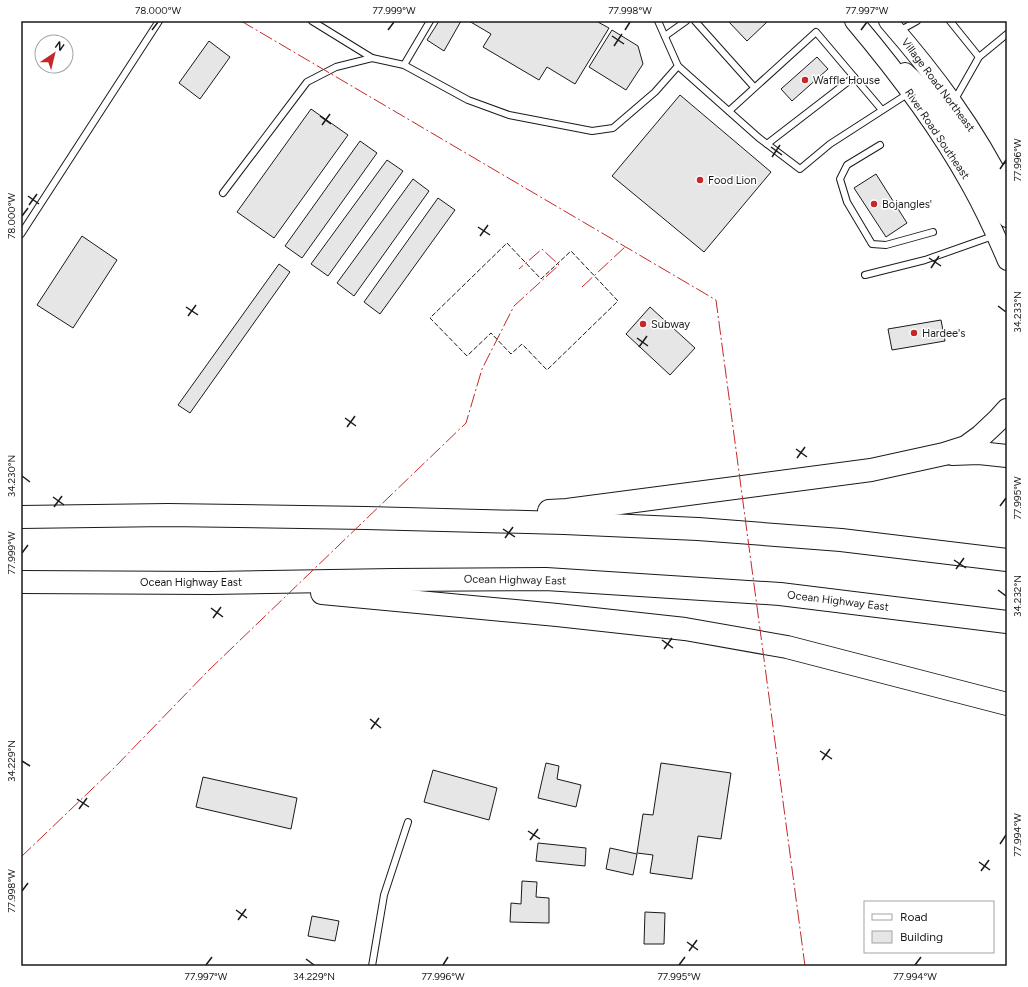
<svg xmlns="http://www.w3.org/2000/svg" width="1028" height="987" font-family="Figtree,sans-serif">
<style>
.building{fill:#e6e6e6;stroke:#1a1a1a}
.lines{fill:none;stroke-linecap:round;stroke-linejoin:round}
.service-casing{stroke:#1a1a1a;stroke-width:8}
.secondary-casing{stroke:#1a1a1a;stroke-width:20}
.motorway-casing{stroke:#1a1a1a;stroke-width:24}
.service{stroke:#fff;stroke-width:6}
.secondary{stroke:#fff;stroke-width:18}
.motorway{stroke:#fff;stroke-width:22}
.fence{stroke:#1a1a1a;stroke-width:1;stroke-dasharray:5 2;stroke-linecap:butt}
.power{stroke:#c62828;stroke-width:1;stroke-dasharray:14 3 2 3;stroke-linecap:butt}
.ticks{fill:none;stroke:#1a1a1a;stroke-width:1.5}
.poi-dot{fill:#c62828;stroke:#fff;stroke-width:1.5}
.labels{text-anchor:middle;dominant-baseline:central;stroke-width:3;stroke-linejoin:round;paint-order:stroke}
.poi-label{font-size:11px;fill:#1a1a1a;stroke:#fff;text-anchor:start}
.street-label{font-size:11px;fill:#1a1a1a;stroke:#fff}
.neatline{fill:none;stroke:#1a1a1a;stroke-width:1.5}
.ticks-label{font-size:10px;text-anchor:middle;fill:#1a1a1a}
</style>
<rect width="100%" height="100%" fill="#fff"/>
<!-- building -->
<g class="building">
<path d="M439,21H461L444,51L427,40Z"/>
<path d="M469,21H596L609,28L575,84L547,67L539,80L483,47L491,34Z"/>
<path d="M728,21H768L747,41Z"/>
<path d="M612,30L638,46L643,64L626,90L589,67Z"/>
<path d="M209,41L230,57L200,99L179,83Z"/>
<path d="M817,57L828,69L792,101L781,89Z"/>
<path d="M680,95L771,172L704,252L612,176Z"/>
<path d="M311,109L348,135L274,238L237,212Z"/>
<path d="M360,141L377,153L302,258L285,246Z"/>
<path d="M387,160L403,171L328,276L311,264Z"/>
<path d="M876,174L907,223L886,237L854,188Z"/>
<path d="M413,179L429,191L354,296L337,283Z"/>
<path d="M438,198L455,210L380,314L364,302Z"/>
<path d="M82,236L117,260L73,328L37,305Z"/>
<path d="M279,264L290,272L190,413L178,405Z"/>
<path d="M650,307L695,348L670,375L626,334Z"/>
<path d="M941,320L945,341L892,350L888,329Z"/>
<path d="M546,763L559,766L557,779L581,785L576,807L538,798Z"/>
<path d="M661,763L731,773L721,839L698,836L692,879L650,873L653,855L637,853L643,814L653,815Z"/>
<path d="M433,770L497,788L489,820L424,802Z"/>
<path d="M203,777L297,798L291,829L196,807Z"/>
<path d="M538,843L586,848L585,866L536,861Z"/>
<path d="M610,848L637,854L633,875L606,869Z"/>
<path d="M522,881L537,882L536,897L549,898V923L510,922L511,903L521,904Z"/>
<path d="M645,912L665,913L664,944H644Z"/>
<path d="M312,916L339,921L335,941L308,936Z"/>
</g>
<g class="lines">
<!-- service casing -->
<g class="service-casing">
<g id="service">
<path d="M312,21L372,58L404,65L468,100L509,115L592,131L613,128L655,92L678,66"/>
<path d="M658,21L678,66L759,138L800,169L830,144L909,93"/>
<path d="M695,21L754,87"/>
<path d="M950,21L979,57"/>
<path d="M899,31L917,21"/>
<path d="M665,36L686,21"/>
<path d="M404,65L430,21"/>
<path d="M954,101L979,57L1007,34"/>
<path d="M729,111L816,32L882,110"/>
<path d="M767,144L854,77"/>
<path d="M880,145L847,165L840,179L847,202L872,244L886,245L933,232"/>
<path d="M998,171L1007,166"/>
<path d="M223,193L307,82L336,67L372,58"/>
<path d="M21,234L159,21"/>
<path d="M865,275L925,260L993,236"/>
<path d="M372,966L384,895L408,822"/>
</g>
</g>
<!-- secondary casing -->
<g class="secondary-casing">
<g id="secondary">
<path d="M854,21C897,72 938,126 970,184C984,209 996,235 1007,261"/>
<path d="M888,21C935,75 975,128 1007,193"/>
<path d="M905,72C928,93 947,117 963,144C978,169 990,195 1007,218"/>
</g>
</g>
<!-- motorway casing -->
<g class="motorway-casing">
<g id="motorway">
<path d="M952,454L979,453L1007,456"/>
<path d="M549,511L567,510L871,470L944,454L966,447L981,436L998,420L1007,410"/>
<path d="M21,517L168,515L366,518L564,523L698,529L841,540L1007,560"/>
<path d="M21,582L211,583L393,580L546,579L780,594L1007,622"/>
<path d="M322,593L557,615L685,629L787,647L1007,704"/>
</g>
</g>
<!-- service -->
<use href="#service" class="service"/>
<!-- secondary -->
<use href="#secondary" class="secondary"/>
<!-- motorway -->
<use href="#motorway" class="motorway"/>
<!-- fence -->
<path class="fence" d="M507,243L541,279L571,251L618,301L547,370L522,344L511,354L491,333L467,356L430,318Z"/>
<!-- power -->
<g class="power">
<path d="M241,21L716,300L805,966"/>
<path d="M582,287L626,246"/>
<path d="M21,857L114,768L209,670L466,423L482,369L514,306L559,265L542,249L519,269"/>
</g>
</g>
<!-- ticks -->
<path class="ticks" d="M152,30L158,22M388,30L394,22M625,30L630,22M861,30L867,22M612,36L624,44M614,46L622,34M320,116L331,124M322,125L330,114M771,147L782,155M772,157L780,145M1000,169L1006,160M28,196L39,204M29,205L37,194M22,216L28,208M478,227L490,235M480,236L488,225M929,258L941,266M931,268L939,256M998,306L1006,312M186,307L198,315M188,316L196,305M637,338L648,346M639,347L647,336M345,418L356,426M347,427L355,416M796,449L807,457M797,458L805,447M22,476L30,482M53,497L64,505M1000,506L1006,498M54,507L62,496M503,529L515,537M505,538L513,527M22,553L28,545M954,560L966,568M956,569L964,558M998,590L1006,596M211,608L223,617M213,618L221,607M662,640L673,648M664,649L672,638M370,719L381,728M371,729L379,718M820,751L832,759M822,760L830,749M22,761L30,766M77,799L89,807M79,809L87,798M528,831L540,839M530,840L538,829M1000,844L1006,835M979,862L990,870M981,871L989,860M22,891L28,883M236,910L247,918M238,920L246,909M687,942L698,950M689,951L697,940M306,959L314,965M206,965L212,957M443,965L448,957M679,965L685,957M915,965L921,957"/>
<!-- markers -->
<g class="poi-dot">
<circle cx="805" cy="80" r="4"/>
<circle cx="700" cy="180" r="4"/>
<circle cx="874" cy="204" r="4"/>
<circle cx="643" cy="324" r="4"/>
<circle cx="914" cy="333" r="4"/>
</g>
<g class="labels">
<!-- poi labels -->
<g class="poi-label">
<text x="813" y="80">Waffle House</text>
<text x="708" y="180">Food Lion</text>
<text x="882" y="204">Bojangles'</text>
<text x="651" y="324">Subway</text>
<text x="922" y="333">Hardee's</text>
</g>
<!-- street labels -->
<g class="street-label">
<text transform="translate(938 85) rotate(53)">Village Road Northeast</text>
<text transform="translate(937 134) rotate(56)">River Road Southeast</text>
<text transform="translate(515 580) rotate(1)">Ocean Highway East</text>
<text x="191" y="582">Ocean Highway East</text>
<text transform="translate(838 601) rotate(7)">Ocean Highway East</text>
</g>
</g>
<!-- border -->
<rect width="1028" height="987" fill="none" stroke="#ffffff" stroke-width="44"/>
<!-- legend -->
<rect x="864" y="901" width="130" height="52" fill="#ffffff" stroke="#a3a3a3"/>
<rect x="872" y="914" width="20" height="6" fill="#ffffff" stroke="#a3a3a3"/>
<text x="900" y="921" font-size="12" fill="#1a1a1a">Road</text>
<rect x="872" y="931" width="20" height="12" fill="#e6e6e6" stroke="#a3a3a3"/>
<text x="900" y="941" font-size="12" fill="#1a1a1a">Building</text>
<!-- north arrow -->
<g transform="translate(54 54) rotate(35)"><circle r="19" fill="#ffffff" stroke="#a3a3a3"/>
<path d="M0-3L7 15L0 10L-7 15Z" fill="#c62828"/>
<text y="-6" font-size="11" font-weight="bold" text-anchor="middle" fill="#1a1a1a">N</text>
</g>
<rect x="22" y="22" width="984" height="943" class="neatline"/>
<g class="ticks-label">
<text x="158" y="14">78.000°W</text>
<text x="394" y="14">77.999°W</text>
<text x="630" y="14">77.998°W</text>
<text x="867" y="14">77.997°W</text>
<text transform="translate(1017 160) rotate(-90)" y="4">77.996°W</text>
<text transform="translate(11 216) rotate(-90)" y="4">78.000°W</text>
<text transform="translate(1017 312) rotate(-90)" y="4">34.233°N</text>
<text transform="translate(11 476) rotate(-90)" y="4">34.230°N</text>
<text transform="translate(1017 498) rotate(-90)" y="4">77.995°W</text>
<text transform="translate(11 553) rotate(-90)" y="4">77.999°W</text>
<text transform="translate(1017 596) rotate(-90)" y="4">34.232°N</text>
<text transform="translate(11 761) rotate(-90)" y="4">34.229°N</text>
<text transform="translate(1017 835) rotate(-90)" y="4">77.994°W</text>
<text transform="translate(11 891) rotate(-90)" y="4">77.998°W</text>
<text x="206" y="980">77.997°W</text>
<text x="314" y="980">34.229°N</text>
<text x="443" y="980">77.996°W</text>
<text x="679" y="980">77.995°W</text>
<text x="915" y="980">77.994°W</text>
</g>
</svg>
